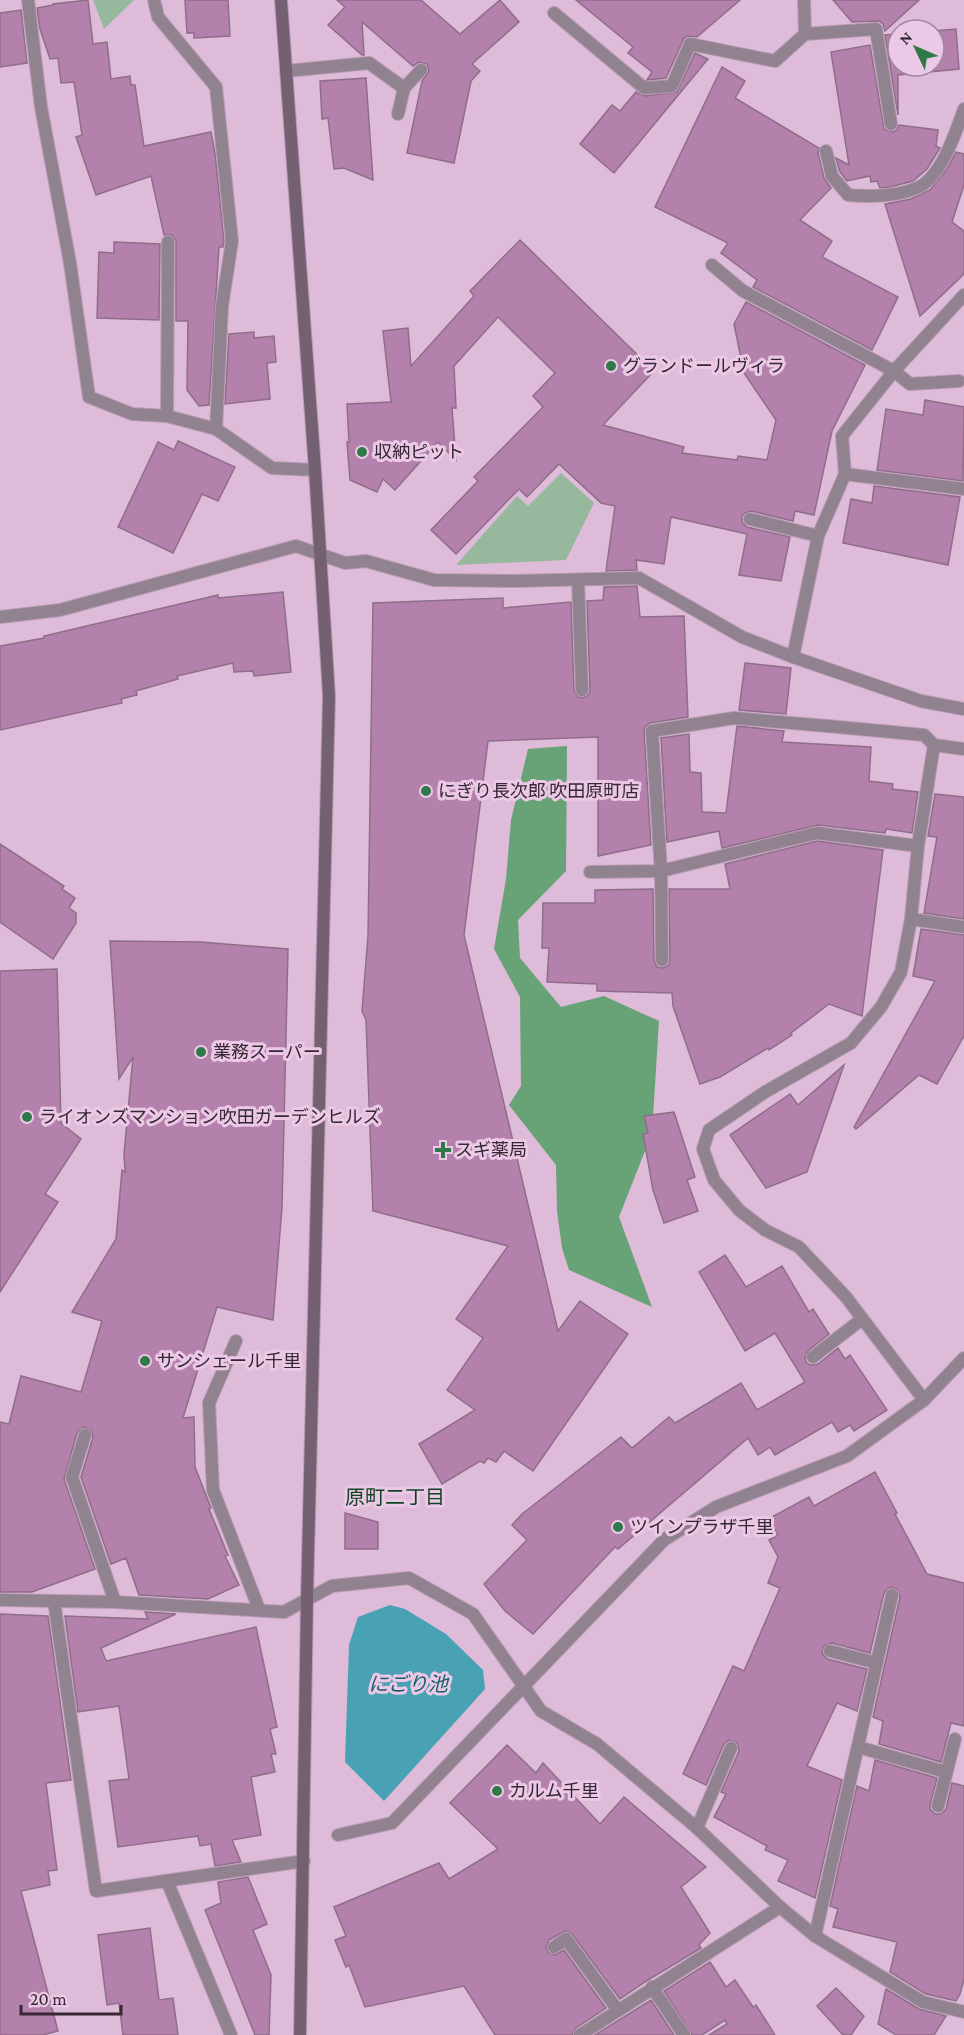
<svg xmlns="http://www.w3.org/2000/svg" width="964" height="2035" font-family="'Crimson Pro','Noto Sans JP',serif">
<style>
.green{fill:#96b99e}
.forest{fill:#68a277}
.water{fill:#48a2b3}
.building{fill:#b480ac;stroke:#8e6e89;stroke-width:1.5}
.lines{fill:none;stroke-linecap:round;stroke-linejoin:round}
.lane-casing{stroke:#b99ab4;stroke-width:14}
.street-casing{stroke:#b99ab4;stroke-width:14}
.secondary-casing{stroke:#b99ab4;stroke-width:14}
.lane{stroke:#90828e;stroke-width:12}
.street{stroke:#90828e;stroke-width:12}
.secondary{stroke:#756072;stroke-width:12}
.poi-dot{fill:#2e7947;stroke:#ebc8e5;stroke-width:2}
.labels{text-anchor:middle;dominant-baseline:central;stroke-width:6;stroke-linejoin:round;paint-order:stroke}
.poi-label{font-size:18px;fill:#352733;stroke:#ebc8e5;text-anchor:start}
.neighbourhood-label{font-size:20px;fill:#0e4422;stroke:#ebc8e5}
.water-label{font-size:20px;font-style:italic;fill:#16606c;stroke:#ebc8e5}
</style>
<rect width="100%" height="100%" fill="#debbd8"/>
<!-- green -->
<g class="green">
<path d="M93,0H134L104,29Z"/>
<path d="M561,473L594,503L566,560L456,565L517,496L528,506Z"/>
</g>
<!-- forest -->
<path class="forest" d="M567,746L566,871L518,920L520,958L561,1007L604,996L659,1021L652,1133L619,1217L652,1307L569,1270L562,1248L557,1211L556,1165L509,1105L521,1086L520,997L494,949L506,879L511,820L528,749Z"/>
<!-- water -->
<path class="water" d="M390,1605L405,1609L446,1634L483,1670L485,1689L384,1801L345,1762L349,1645L358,1617Z"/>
<!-- building -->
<g class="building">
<path d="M88,0L93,44L107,42L111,79L130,76L131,85H135L144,146L211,132L215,153L224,241L223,247H219L209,405L199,406L187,390L188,321H176V241L172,235H164L151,176L96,195L76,137L82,135L74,82L61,83L58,58L50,59L40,29L37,8L53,5V4Z"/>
<path d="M185,0H228L230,36L194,38V33H187Z"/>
<path d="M337,0H421L460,34L500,0L519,22L472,64L480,71L471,81L454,163L407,153L422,81L429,71L427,64L419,62L413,66L362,22L364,55H362L328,25L345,7Z"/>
<path d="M576,0H740L697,37L688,36L684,38L666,78L647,80L652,72L628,53L633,47Z"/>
<path d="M833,0H919L885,31L883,24L879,21L852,22Z"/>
<path d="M21,10L27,63L0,67V13Z"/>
<path d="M956,29L959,69L898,75V115L885,35L898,34V66H934V31Z"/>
<path d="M870,45L884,129L893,132L897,130L899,125L938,130L936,146L940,148L927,169L913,181L890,187L880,188L877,181L871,182L870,176L847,181L840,172L836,158L849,165L831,52Z"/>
<path d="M695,53L708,59L614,173L580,144L612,105L620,111L636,92L645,96L677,92Z"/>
<path d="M722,67L745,81L735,98L819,148L818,153L824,178L831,188L800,220L832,241L822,257L898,297L872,350L753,287L757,280L721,253L728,243L655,207Z"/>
<path d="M366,78L373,180L344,168L334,169L328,118L322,119L320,81Z"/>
<path d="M956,152L964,154V185L952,222L964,231V274L920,316L885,204L911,199L930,190L947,169Z"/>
<path d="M520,240L654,371L603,425L684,447L682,453L737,460L738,456L767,460L776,420L744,373L734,324L746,302L865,365L832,431L814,515L795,511L793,521L751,511L745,513L742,516V522L747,527L790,537L781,581L739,575L747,534L671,517L664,564L636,560L637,570L606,571L615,506L601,503L559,464L527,497L519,489L456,554L431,530L478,481L474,477L543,407L533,396L555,373L498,317L454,366L456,408H452L456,460L438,442L395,490L383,479L377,492L350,480L347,442H349L347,404L391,402L383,331L408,328L411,366L474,296L470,291Z"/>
<path d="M114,242L160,244L159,320L97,318L99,252L114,253Z"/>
<path d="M254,332V338L274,336L276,362L267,363L270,399L225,404L229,334Z"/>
<path d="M925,400L964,407L963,481L877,470L886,409L923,415Z"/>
<path d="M178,441L235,467L218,501L202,494L173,553L118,527L158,442L174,450Z"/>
<path d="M874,486L960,497L948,565L843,543L851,499L872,503Z"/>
<path d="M637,586L640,617L684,616L688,717L650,723L645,727L644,731L651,845L598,856V737L488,741L464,935L558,1331L580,1301L628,1334L533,1471L504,1451L496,1462L488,1458L484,1463L480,1461L442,1484L419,1444L475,1410L447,1390L483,1338L456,1319L508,1246L373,1211L366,1020L362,1011L368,936L373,603L503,598V608L571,602L574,690L578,697L583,698L589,694L590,690L587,601L603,600L604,587Z"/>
<path d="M283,592L291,672L254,676L253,671L234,672L233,663L177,676L178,679L136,691L137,695L121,699L122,703L0,730V646L44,638V636L218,595V598Z"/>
<path d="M745,663L791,668L786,714L739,710Z"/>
<path d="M737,726L784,731L782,742L871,747L869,781L893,784L892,789L918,792L912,833L886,829L885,833L818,825L722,848L719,831L667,842L661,738L689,734L690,772L701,773L702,812L726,813Z"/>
<path d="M935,794L964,797V919L924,913L937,837L928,836Z"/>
<path d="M817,841L883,850L862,1016L829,1004L791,1033L792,1035L769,1050L768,1048L720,1077L700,1084L673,1006L672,993L597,991V984L547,982L549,948H542L543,903H595V890L653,889L654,960L657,967L663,968L669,965L670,960L669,889H730L725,864Z"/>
<path d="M0,844L64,886L62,889L75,898L69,908L76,913V923L53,959L0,922Z"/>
<path d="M921,929L964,935V1036L937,1084L919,1075L856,1129L854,1127L935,981L913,976Z"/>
<path d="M110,941L201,942L288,949L282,1207L273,1320L217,1307L183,1418L194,1417L195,1467L211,1508L209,1509L228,1555L225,1556L239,1585L208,1599L139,1595L126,1558L111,1564L81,1477L93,1437L91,1430L84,1427L77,1433L64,1479L95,1569L32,1592H0V1422L9,1424L21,1376L81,1392L102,1321L72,1312L116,1239L122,1170L125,1172L124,1154L133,1057L119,1079Z"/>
<path d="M57,969L61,1123L81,1139L45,1194L58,1202L0,1292V971Z"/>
<path d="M844,1065L807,1172L766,1188L730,1135L790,1094L798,1105Z"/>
<path d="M674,1112L695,1177L687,1180L698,1211L664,1223L653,1190L643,1134L648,1133L644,1116Z"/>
<path d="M725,1255L746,1287L782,1266L809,1312L813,1309L829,1334L808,1351L805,1358L806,1362L810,1365L818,1364L838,1348L845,1359L850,1355L887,1410L854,1431L850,1425L838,1432L832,1422L775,1455L770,1447L758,1455L748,1438L618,1549L615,1547L533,1634L505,1611L484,1584L527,1540L512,1525L522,1514L621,1437L632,1448L669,1417L675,1423L741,1383L757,1410L805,1382L775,1333L745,1351L699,1272Z"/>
<path d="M875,1472L897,1513L895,1514L927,1574L964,1583V1726L951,1723L941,1762L879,1744L883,1721L873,1717L900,1597L897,1589L890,1587L884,1593L870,1653L832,1643L824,1646L822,1653L827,1659L867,1669L857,1711L837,1703L807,1766L842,1780L815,1898L778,1881L788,1860L765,1850L767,1846L714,1817L726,1794L721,1792L739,1751L737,1743L729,1740L724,1744L706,1785L683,1774L733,1666L744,1671L780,1588L768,1583L778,1557L769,1540L778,1535L768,1519L809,1497L814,1506Z"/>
<path d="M345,1513L378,1522V1549H345Z"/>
<path d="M145,1612L176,1614L101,1648L106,1661L256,1627L277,1727L270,1729L276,1754H271L275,1772L251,1777L261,1835L232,1840L241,1862L215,1866L211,1844L200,1846L198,1836L118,1847L109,1781L129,1779L119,1706L78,1712L65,1616L148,1619Z"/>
<path d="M0,1614L48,1616L71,1780L46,1783L57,1870L48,1871L50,1885L21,1891L58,2031L43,2035H0Z"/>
<path d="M507,1745L536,1773L543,1763L600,1824L624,1797L706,1867L681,1887L710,1933L699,1945L701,1948L648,1980L620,1999L572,1934L565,1931L549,1940L546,1947L548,1952L555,1955L564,1950L606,2008L576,2028L572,2035H495L464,1986L365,2007L349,1965L346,1967L335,1940L346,1936L334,1907L439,1863L449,1879L498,1849L450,1803Z"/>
<path d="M875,1760L937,1778L930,1805V1809L935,1814H941L946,1809L952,1783L964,1786V1979L960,1994L956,2001L926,1994L890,1972L897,1942L833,1927L838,1909L830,1906L857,1786L869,1791Z"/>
<path d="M248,1877L267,1924L253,1930L271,1975L269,2035H255L205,1910L221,1903L218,1882Z"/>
<path d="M150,1928L159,2000L173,1998L178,2035H123L119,2003L107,2005L98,1935Z"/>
<path d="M710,1962L726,1987L735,1980L753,2007L756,2005L775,2035H709L727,2024L725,2020L702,2035H692L664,1991Z"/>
<path d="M836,1988L864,2016L851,2035H843L817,2006Z"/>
<path d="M886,1989L919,2009L946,2016L934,2035H896L878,2024Z"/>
<path d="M651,2000L674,2035H595Z"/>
</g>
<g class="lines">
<!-- lane casing -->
<g class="lane-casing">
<g id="lane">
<path d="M154,0L158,17L216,87L232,241L222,306L216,429"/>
<path d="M826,151L832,176L848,195C871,197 895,197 917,188C941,178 956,132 964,109"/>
<path d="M750,519L818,536"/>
<path d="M578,580L582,690"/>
<path d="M911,919L964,927"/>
<path d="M662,960L661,871L652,731L734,718L827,726"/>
</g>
</g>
<!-- street casing -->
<g class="street-casing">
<g id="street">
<path d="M28,0L41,107L70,263L89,397L132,414L167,416L216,429L272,468L315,470"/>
<path d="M804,0L805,34"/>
<path d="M554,13L644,88L672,86L690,44L775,61L805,34L876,29L891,124"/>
<path d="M286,71L369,63L404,88"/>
<path d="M398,114L404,88L421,70"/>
<path d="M712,265L743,291L894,371L910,384L959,381"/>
<path d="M167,416L168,242"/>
<path d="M845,474L964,489"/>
<path d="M0,617L60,610L296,546L345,563L366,561L434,580L514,581L639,578L742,637L793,657L921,701L964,709"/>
<path d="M793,657L818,536L845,474L842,436L894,371L964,295"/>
<path d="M827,726L924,735L934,745L964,749"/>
<path d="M590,872L661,871L817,833L918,846"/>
<path d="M236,1341L209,1403L213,1490L259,1609"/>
<path d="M813,1357L862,1319"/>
<path d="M924,1400L846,1297L799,1247L765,1230L739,1210L714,1180L703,1149L709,1130L765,1092L851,1043L881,1007L901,972L911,919L918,846L934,745"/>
<path d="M85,1435L72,1477L115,1602"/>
<path d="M0,1600L115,1602L284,1612L332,1586L409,1578L473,1614L541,1711L597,1744L697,1828L780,1907L815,1936L923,2002L964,2012"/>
<path d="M54,1601L96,1891L304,1861"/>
<path d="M830,1651L877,1663"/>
<path d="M858,1747L946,1772"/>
<path d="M938,1806L955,1739"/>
<path d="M697,1828L731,1748"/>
<path d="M338,1835L392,1823L664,1540L716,1507L847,1456L924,1400L964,1358"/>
<path d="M167,1881L231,2035"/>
<path d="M815,1936L892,1595"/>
<path d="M554,1947L566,1939L617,2009"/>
<path d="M652,1987L684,2035"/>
<path d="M580,2035L780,1907"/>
</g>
</g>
<!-- secondary casing -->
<g class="secondary-casing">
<path id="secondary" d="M281,0L315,470L329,696L307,1598L300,2035"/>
</g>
<!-- lane -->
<use href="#lane" class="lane"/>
<!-- street -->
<use href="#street" class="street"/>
<!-- secondary -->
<use href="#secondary" class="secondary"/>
</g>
<!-- markers -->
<g class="poi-dot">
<circle cx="611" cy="366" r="6"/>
<circle cx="362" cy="452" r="6"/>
<circle cx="426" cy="791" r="6"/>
<circle cx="201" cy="1052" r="6"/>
<circle cx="27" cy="1117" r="6"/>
<path d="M440 1141h6v6h6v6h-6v6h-6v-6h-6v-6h6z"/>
<circle cx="145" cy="1361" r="6"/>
<circle cx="618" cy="1527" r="6"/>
<circle cx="497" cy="1791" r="6"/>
</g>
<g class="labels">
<!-- poi labels -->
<g class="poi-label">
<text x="623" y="366">グランドールヴィラ</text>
<text x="374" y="452">収納ピット</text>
<text x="438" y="791">にぎり長次郎 吹田原町店</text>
<text x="213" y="1052">業務スーパー</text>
<text x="39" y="1117">ライオンズマンション吹田ガーデンヒルズ</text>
<text x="455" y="1150">スギ薬局</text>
<text x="157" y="1361">サンシェール千里</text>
<text x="630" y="1527">ツインプラザ千里</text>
<text x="509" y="1791">カルム千里</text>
</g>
<!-- neighbourhood labels -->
<g class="neighbourhood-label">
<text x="395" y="1497">原町二丁目</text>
</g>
<!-- water labels -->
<g class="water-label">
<text x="408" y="1684">にごり池</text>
</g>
</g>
<!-- north arrow -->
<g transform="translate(916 48) rotate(314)"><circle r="28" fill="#ebc8e5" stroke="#a2889e" stroke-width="1.5"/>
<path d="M0-4.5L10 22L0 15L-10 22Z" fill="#2e7947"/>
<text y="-9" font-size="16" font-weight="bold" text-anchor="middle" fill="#352733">N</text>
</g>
<!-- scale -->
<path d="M21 2005v9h100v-9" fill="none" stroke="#352733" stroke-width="3"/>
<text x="30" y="2005" font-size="18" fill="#352733" stroke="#ebc8e5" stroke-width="4.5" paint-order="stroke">20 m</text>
</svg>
